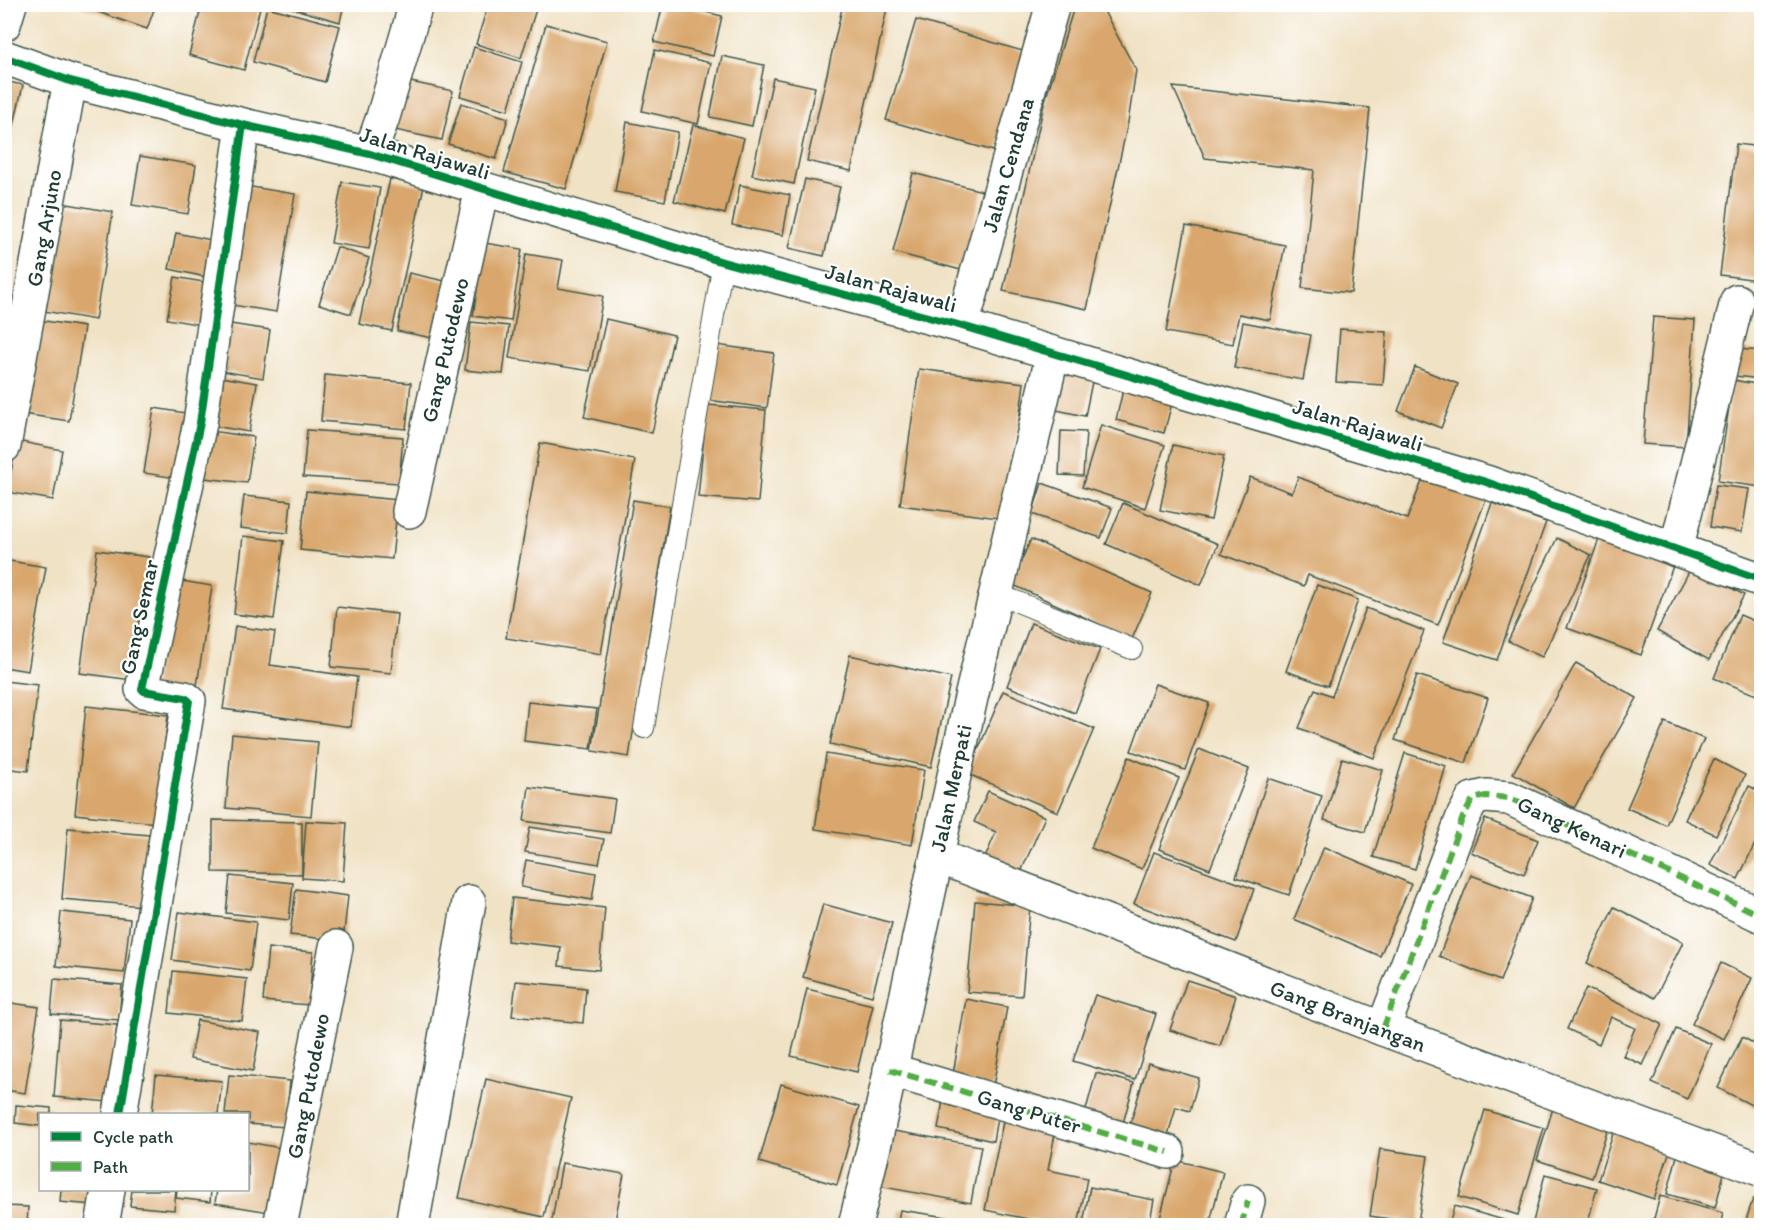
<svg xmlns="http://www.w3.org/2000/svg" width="1766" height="1230" font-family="Itim,sans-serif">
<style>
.building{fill:#d9a76d}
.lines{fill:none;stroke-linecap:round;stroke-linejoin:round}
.lane-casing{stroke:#3e564a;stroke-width:22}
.street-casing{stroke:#3e564a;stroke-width:36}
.lane{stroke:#fff;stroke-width:20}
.street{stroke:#fff;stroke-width:33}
.quiet{stroke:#52ad45;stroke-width:6;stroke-dasharray:12 6;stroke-linecap:butt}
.cycleway-casing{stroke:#fff;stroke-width:11}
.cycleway{stroke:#00873e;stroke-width:8}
.labels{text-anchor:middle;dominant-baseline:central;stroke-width:4.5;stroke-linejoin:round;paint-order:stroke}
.street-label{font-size:22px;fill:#1f3d34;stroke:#fff}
</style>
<rect width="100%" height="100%" fill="#fff"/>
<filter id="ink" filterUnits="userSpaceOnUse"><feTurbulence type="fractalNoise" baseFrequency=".0167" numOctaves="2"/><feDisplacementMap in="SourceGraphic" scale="12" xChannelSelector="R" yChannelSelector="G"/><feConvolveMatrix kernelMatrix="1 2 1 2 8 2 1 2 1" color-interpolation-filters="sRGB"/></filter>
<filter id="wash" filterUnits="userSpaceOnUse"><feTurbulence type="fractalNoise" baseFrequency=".008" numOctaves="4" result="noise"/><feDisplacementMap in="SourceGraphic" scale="24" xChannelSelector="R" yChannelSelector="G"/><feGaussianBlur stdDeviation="1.35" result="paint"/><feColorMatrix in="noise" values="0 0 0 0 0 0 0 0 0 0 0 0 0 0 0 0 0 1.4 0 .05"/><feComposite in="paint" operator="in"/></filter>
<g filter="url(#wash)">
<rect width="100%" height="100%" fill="#f0e2c5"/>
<g id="blocks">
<!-- building -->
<g class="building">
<path d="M75,4H156L147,29Z"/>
<path d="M202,4H261L244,70L189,55Z"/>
<path d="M277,4H344L340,22Z"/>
<path d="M663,4H674L722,16L713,56L654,42Z"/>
<path d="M843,4H888L851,171L807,161Z"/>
<path d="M1075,4H1100L1136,70L1128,122L1087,309L1003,291L1044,104Z"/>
<path d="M488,5H531L537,6L521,58L476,44Z"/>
<path d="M267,7L340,26L325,82L253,62Z"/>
<path d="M916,20L1026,52L997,152L886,120Z"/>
<path d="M546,24L607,41L566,189L504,172Z"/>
<path d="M474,47L522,62L508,110L460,96Z"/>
<path d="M655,50L711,63L698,124L642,111Z"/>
<path d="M722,56L764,65L752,126L710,117Z"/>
<path d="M773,78L815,87L794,184L752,175Z"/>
<path d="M4,81L23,85L5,164H4Z"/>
<path d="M406,81L453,91L442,140L395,130Z"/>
<path d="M1173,87L1370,108L1351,293L1302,288L1314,170L1205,158Z"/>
<path d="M461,103L508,118L496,159L448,144Z"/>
<path d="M627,122L678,132L665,201L615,192Z"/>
<path d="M693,125L744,138L725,214L674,201Z"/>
<path d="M1736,144L1761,147V250L1758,280L1720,275Z"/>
<path d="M140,156L196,165L188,214L132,205Z"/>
<path d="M913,173L982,191L961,270L893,252Z"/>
<path d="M390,179L424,186L392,331L359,324Z"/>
<path d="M805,179L840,187L824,256L789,248Z"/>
<path d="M342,182L380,188L369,249L331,243Z"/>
<path d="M740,185L790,195L783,235L732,225Z"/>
<path d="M245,186L295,194L276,312L226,304Z"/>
<path d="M62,203L113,212L95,320L44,311Z"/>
<path d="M1186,226L1285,245L1270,320L1239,314L1233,344L1166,332Z"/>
<path d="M176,233L222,242L215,279L169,269Z"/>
<path d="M484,243L522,249L511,321L473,316Z"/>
<path d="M337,247L369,258L351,314L319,304Z"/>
<path d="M526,254L563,260L558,288L603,296L590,371L509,358Z"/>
<path d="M409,273L454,283L443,340L397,331Z"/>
<path d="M175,277L215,284L207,326L167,319Z"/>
<path d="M1653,317L1695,320L1686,447L1643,444Z"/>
<path d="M606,319L674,335L652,433L584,417Z"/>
<path d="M38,320L84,327L69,421L23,414Z"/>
<path d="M471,322L509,326L503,374L465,370Z"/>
<path d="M1243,322L1311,335L1303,380L1234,368Z"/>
<path d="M224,323L270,330L263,378L216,370Z"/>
<path d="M1340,329L1387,332L1383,385L1336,382Z"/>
<path d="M716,345L774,353L767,408L708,400Z"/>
<path d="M1738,349L1761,351V379L1735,376Z"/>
<path d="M1415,367L1458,384L1441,428L1398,411Z"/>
<path d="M919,369L1024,383L1006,519L900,505Z"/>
<path d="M1055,369L1093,377L1085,416L1047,408Z"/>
<path d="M325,375L411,383L406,429L321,421Z"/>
<path d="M215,376L257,383L249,432L208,425Z"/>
<path d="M1733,380L1761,385V487L1718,481Z"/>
<path d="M1123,390L1172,403L1164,433L1116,420Z"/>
<path d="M707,405L766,410L758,502L698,497Z"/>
<path d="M154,408L192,414L182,479L144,473Z"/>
<path d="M1101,425L1165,445L1145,508L1082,487Z"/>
<path d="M203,430L254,437L247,483L196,477Z"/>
<path d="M307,430L403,437L399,483L303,477Z"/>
<path d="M1061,431L1086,432L1083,476L1059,475Z"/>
<path d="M17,441L62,450L53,500L7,492Z"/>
<path d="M540,443L635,460L601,654L506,638Z"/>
<path d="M1173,445L1224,456L1211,520L1160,510Z"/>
<path d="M1424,476L1486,499L1438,625L1308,575L1304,586L1221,554L1250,477L1292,493L1298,477L1407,519Z"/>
<path d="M1042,483L1112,508L1101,538L1032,514Z"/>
<path d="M1716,485L1749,489L1742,532L1710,527Z"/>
<path d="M306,491L398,500L392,559L300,550Z"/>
<path d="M244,496L291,501L288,533L240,528Z"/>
<path d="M633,500L670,506L629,757L592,751Z"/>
<path d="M1123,503L1218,544L1201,585L1106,544Z"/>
<path d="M1492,503L1546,522L1497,660L1443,642Z"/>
<path d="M243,536L284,541L274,619L234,614Z"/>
<path d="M1557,538L1591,555L1542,657L1508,641Z"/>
<path d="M1031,539L1152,593L1132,639L1011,584Z"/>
<path d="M1599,539L1673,566L1641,655L1567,628Z"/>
<path d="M97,550L149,557L132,680L80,673Z"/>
<path d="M4,560L46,567L28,671L4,667Z"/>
<path d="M1692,566L1744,595L1709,660L1657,631Z"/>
<path d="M170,579L212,586L196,692L154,686Z"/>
<path d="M1317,585L1358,600L1328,686L1286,671Z"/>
<path d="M337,607L397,614L391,673L331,667Z"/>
<path d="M1366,608L1424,631L1374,758L1299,728L1315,689L1332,696Z"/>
<path d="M1740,615L1761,624V697L1714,678Z"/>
<path d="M1031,623L1100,649L1075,713L1007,686Z"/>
<path d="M235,626L275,632L270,665L357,677L351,727L223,709Z"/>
<path d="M850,655L951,678L931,767L830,744Z"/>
<path d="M1576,663L1637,698L1574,808L1513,773Z"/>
<path d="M1417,675L1488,698L1466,763L1395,740Z"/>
<path d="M4,681L38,685L28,771L4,768Z"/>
<path d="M1155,684L1209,703L1185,770L1131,751Z"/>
<path d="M1003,691L1094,729L1058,812L968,774Z"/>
<path d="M528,702L597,709L591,749L524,741Z"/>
<path d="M86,706L168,715L156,823L75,814Z"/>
<path d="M1665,722L1704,739L1666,825L1627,808Z"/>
<path d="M232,734L318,742L311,816L226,808Z"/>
<path d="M1199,749L1249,769L1210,869L1159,849Z"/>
<path d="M1405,753L1446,766L1415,869L1373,857Z"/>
<path d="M826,754L924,770L912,845L815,829Z"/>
<path d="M1129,757L1179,778L1142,869L1091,848Z"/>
<path d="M1342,758L1383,770L1365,832L1324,820Z"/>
<path d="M1714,759L1745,775L1716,835L1685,820Z"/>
<path d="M1268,778L1322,796L1289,895L1236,877Z"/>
<path d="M1749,786L1761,792V831L1738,879L1710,865Z"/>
<path d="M529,787L615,799L610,833L524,821Z"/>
<path d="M988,791L1045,817L1017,881L982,865L996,832L974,822Z"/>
<path d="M1485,819L1538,840L1524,874L1471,852Z"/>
<path d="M213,820L302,822V874L213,872Z"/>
<path d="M306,821L347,823L343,881L302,878Z"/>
<path d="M530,827L604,839L599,864L525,852Z"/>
<path d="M68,828L149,835L143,906L62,899Z"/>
<path d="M1324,847L1411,884L1380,956L1294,919Z"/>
<path d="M1154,852L1254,889L1236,942L1134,904Z"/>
<path d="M526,860L596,873L592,900L521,887Z"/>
<path d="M1471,875L1532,898L1500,981L1439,956Z"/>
<path d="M230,876L293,883L289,920L226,913Z"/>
<path d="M296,889L348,896L343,941L290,935Z"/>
<path d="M512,898L605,908L599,970L559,966L561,947L507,941Z"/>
<path d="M975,901L1030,906L1022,996L967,992Z"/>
<path d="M823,904L892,923L872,996L803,977Z"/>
<path d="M1614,907L1683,942L1655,998L1587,963Z"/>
<path d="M61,912L130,919L124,973L56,966Z"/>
<path d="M179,912L256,922L250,971L172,960Z"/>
<path d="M268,948L313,952L309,1005L263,1001Z"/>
<path d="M1721,963L1752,978L1724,1039L1692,1024Z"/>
<path d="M173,971L247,979L242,1021L169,1013Z"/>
<path d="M54,979L122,985L119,1020L51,1014Z"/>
<path d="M1187,980L1236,996L1220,1046L1170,1030Z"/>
<path d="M516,981L586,988L583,1023L512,1016Z"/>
<path d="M1586,988L1662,1024L1643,1065L1623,1056L1635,1028L1611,1017L1599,1044L1567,1029Z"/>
<path d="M807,989L873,1005L857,1072L791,1056Z"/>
<path d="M1095,995L1156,1014L1135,1080L1073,1061Z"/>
<path d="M966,999L1007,1007L993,1087L952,1080Z"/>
<path d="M4,1002L39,1007L25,1093L4,1090Z"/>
<path d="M60,1020L117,1025L109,1102L54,1097Z"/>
<path d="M197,1020L260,1032L253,1071L190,1059Z"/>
<path d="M1676,1029L1711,1044L1687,1099L1652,1083Z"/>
<path d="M1742,1037L1761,1047V1104L1759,1109L1718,1088Z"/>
<path d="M1148,1063L1199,1078L1190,1111L1176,1107L1165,1146L1127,1135Z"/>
<path d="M1096,1073L1134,1083L1122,1127L1084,1117Z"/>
<path d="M156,1075L222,1081L218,1114H152Z"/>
<path d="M229,1075L290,1081L286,1127L248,1124V1114H225Z"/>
<path d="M486,1079L571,1098L544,1217L459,1198Z"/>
<path d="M781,1084L859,1107L837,1185L759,1162Z"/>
<path d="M944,1095L999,1106L993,1141L938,1129Z"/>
<path d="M16,1105L51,1108V1114H40V1126L15,1123Z"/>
<path d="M1554,1105L1610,1123L1592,1178L1537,1160Z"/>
<path d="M1485,1110L1544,1128L1518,1215L1459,1197Z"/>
<path d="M1005,1112L1057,1124L1048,1170L1087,1178L1078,1226H1061L985,1210Z"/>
<path d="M1616,1125L1672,1144L1654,1199L1598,1180Z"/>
<path d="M888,1130L981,1146L971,1203L878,1186Z"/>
<path d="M248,1142L292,1150L281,1214L215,1203L217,1190H248Z"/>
<path d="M1679,1148L1727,1162L1715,1208L1667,1194Z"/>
<path d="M1380,1149L1428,1156L1418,1223L1370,1216Z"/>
<path d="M1175,1160L1223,1172L1209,1226H1158Z"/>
<path d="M562,1163L624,1174L614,1226H551Z"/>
<path d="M1545,1174L1597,1188L1587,1226H1532Z"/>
<path d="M1090,1187L1154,1200L1149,1226H1092L1083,1224Z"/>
<path d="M61,1190H94L93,1205L60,1202Z"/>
<path d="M132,1190H176L174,1210L130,1206Z"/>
<path d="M177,1190H211L210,1202L176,1198Z"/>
<path d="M1660,1196L1723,1213L1720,1226H1652Z"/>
<path d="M1753,1199L1761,1202V1226H1744Z"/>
<path d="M4,1206L28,1207L27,1226H4Z"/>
<path d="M1454,1206L1522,1225V1226H1449Z"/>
<path d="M900,1210L946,1217L945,1226H897Z"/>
</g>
</g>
</g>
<g filter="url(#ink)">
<use href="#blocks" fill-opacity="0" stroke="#3e564a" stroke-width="1.5"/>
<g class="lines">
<!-- lane casing -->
<g class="lane-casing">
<g id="lane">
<path d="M996,593L1132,649"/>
<path d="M644,728L723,262"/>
</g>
</g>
<!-- street casing -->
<g class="street-casing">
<g id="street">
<path d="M4,24L10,4"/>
<path d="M4,57L70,81L243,125L370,154L723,262L962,326L1486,482L1762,580"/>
<path d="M370,154L383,117L416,4"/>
<path d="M962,326L1053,4"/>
<path d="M4,446L70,81"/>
<path d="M409,511L482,189"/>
<path d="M1676,550L1737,301"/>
<path d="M937,856L1383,1029L1762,1170"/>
<path d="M1383,1029L1463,817L1473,799L1486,796L1509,798L1762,916"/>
<path d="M890,1070L1168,1152"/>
<path d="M120,1114L189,701L185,698L144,691L142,689L200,423L243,125"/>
<path d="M102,1226L108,1190"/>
<path d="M280,1226L336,947"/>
<path d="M412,1226L469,902"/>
<path d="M855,1226L875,1142L970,702L1053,353"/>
<path d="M1241,1226L1248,1201"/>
</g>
</g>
<!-- lane -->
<use href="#lane" class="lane"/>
<!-- street -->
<use href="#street" class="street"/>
<!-- quiet -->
<g class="quiet">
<path d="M4,24L10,4"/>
<path d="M1383,1029L1463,817L1473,799L1486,796L1509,798L1762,916"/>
<path d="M890,1070L1168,1152"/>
<path d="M1241,1226L1248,1201"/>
</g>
<!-- cycleway casing -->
<g class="cycleway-casing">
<g id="cycleway">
<path d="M4,57L70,81L243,125L370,154L723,262L962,326L1486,482L1762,580"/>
<path d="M120,1114L189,701L185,698L144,691L142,689L200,423L243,125"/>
</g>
</g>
<!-- cycleway -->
<use href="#cycleway" class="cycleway"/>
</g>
</g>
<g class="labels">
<!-- street labels -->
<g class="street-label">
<text transform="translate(425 153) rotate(17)">Jalan Rajawali</text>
<text transform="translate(1008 165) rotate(-74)">Jalan Cendana</text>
<text transform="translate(44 228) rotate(-80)">Gang Arjuno</text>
<text transform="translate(891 288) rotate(15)">Jalan Rajawali</text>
<text transform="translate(445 350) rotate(-77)">Gang Putodewo</text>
<text transform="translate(1358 425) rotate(17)">Jalan Rajawali</text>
<text transform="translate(139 617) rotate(-78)">Gang Semar</text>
<text transform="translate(951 788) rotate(-78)">Jalan Merpati</text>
<text transform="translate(1572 827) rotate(25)">Gang Kenari</text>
<text transform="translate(1348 1016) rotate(21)">Gang Branjangan</text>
<text transform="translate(308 1086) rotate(-79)">Gang Putodewo</text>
<text transform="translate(1029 1111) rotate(17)">Gang Puter</text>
</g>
</g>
<!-- margin -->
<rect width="1766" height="1230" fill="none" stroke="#fff" stroke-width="24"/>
<!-- legend -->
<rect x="39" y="1113" width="210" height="78" fill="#ffffff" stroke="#a5b1ae" stroke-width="1.5"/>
<rect x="51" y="1132" width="30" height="9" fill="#00873e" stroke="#a5b1ae" stroke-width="1.5"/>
<text x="93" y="1143" font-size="18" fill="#1f3d34">Cycle path</text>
<rect x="51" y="1162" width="30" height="9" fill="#52ad45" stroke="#a5b1ae" stroke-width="1.5"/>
<text x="93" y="1173" font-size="18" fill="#1f3d34">Path</text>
</svg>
